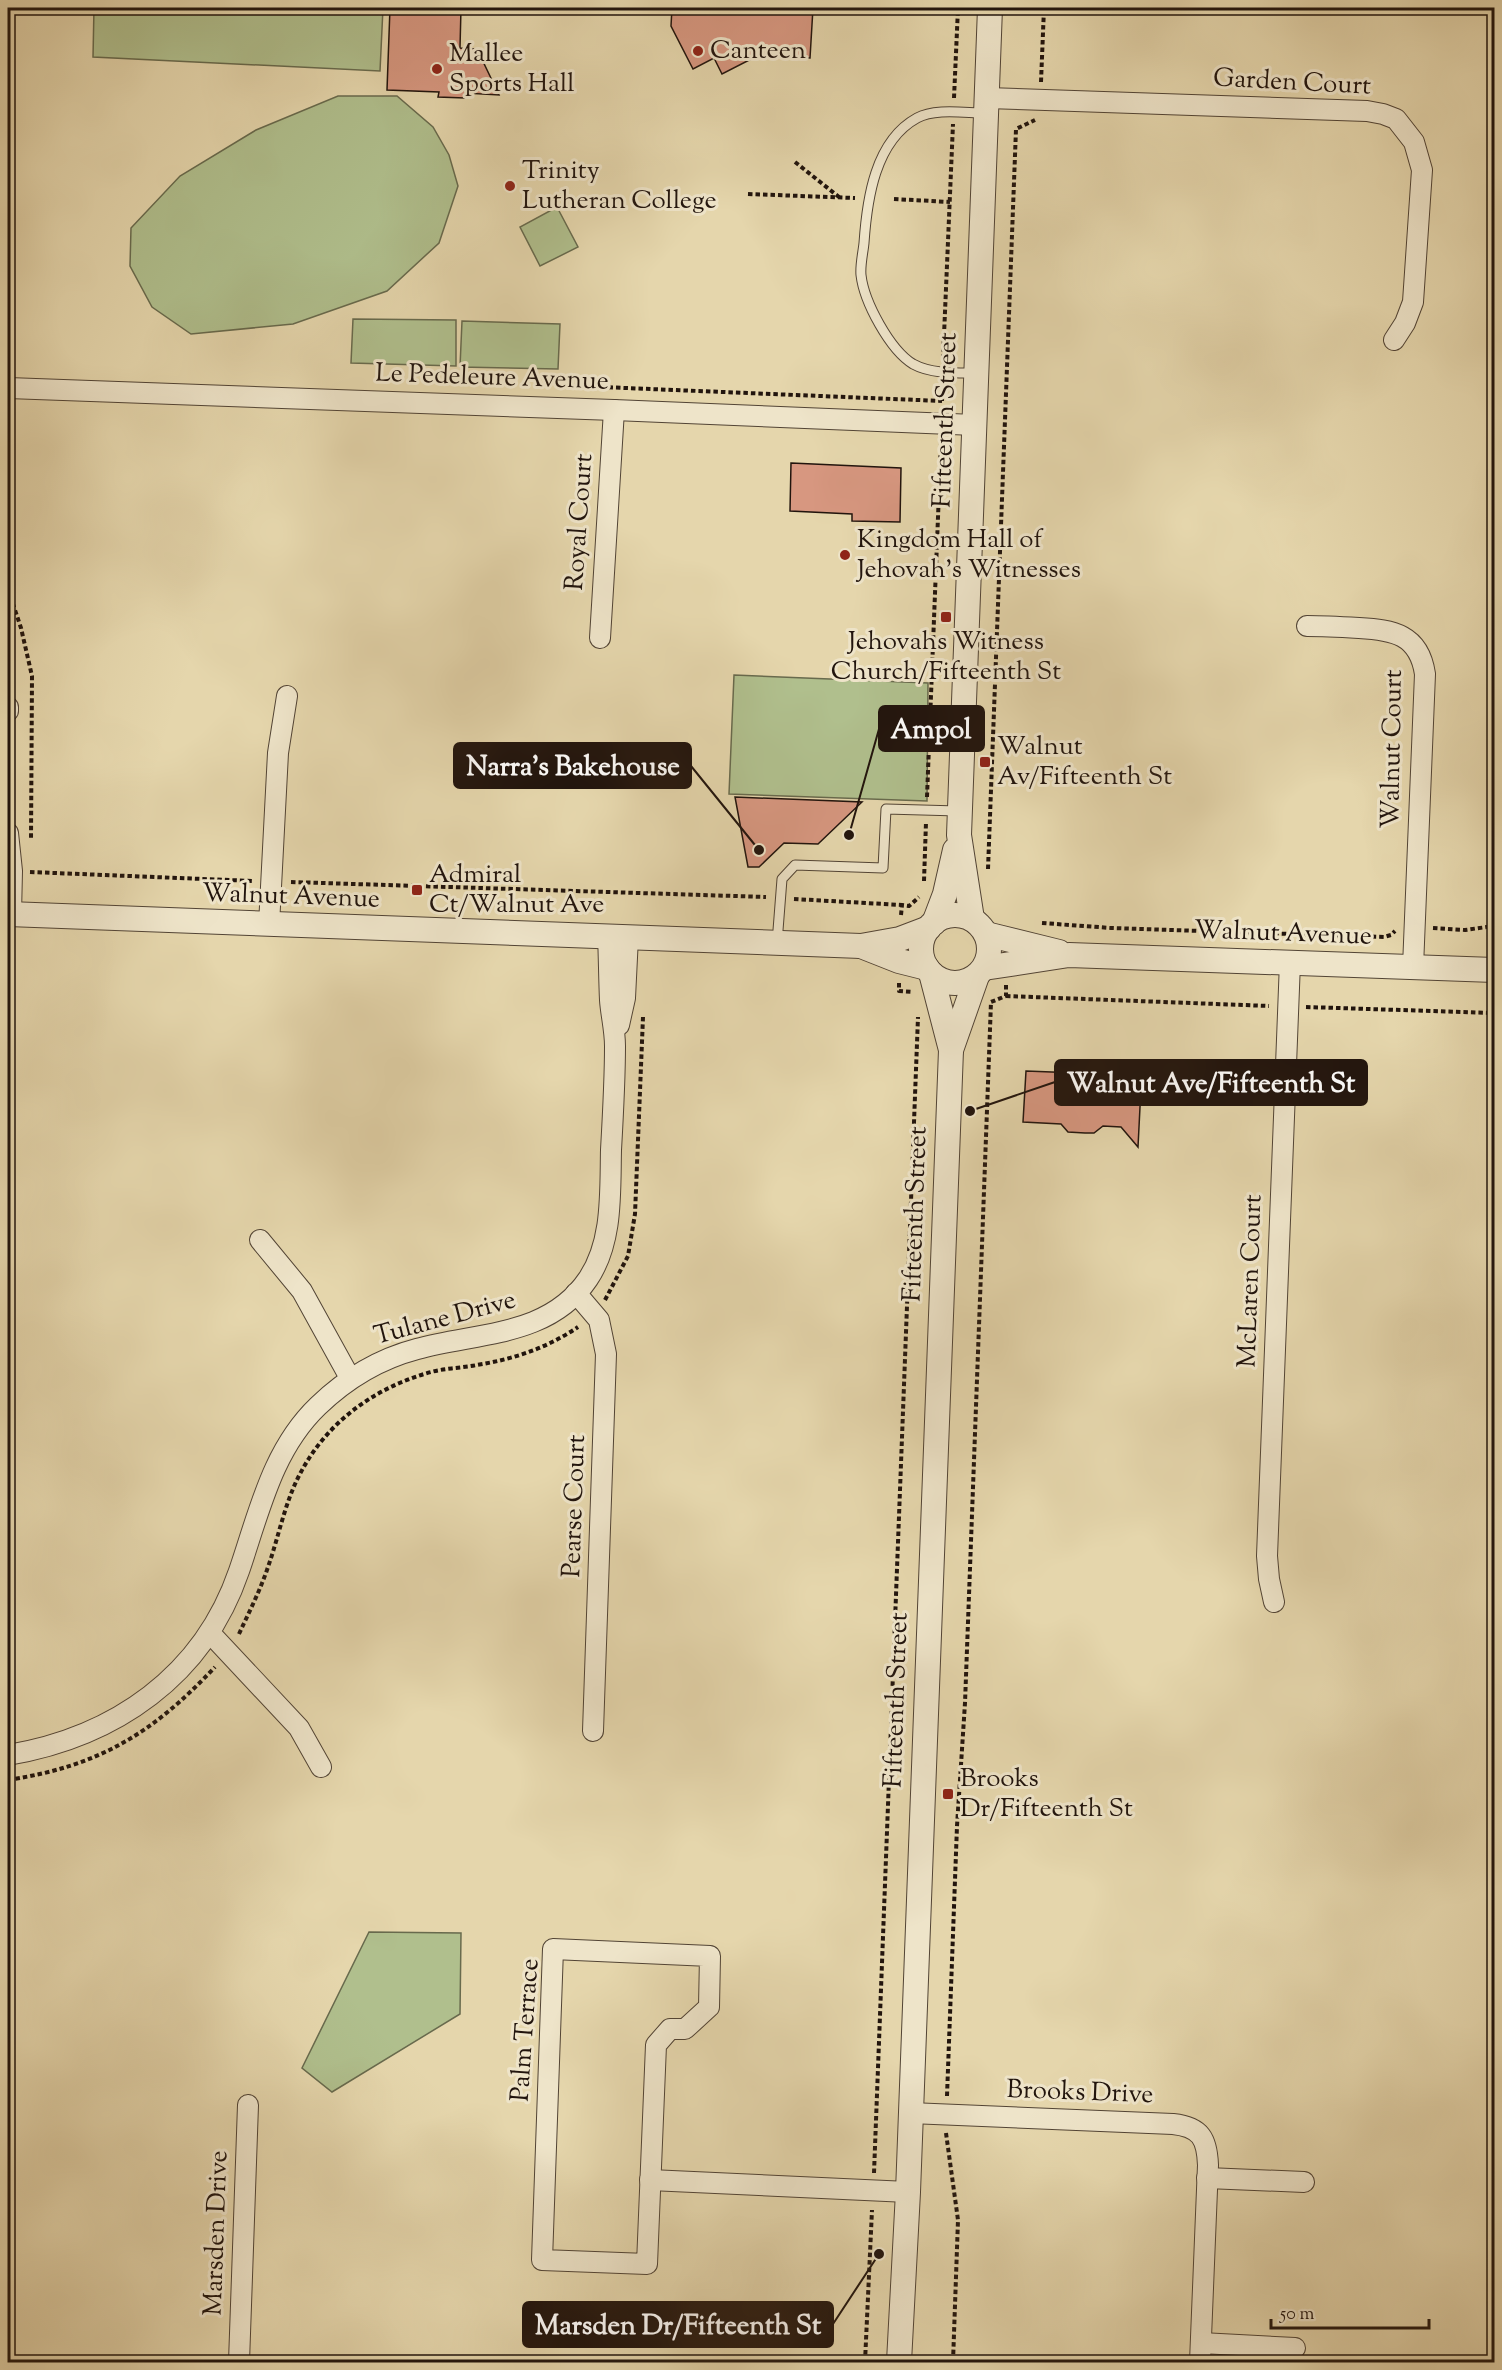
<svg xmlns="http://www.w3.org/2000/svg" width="1502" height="2370" font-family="'Sorts Mill Goudy',serif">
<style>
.green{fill:#b0bf8d;stroke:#686a4d;stroke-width:1.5}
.building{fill:#d79780;stroke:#21140d;stroke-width:1.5}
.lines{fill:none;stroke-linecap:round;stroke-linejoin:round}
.service-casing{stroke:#524435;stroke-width:11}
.minor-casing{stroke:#524435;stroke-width:22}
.tertiary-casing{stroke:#524435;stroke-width:26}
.path{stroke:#21140d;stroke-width:4;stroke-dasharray:4.5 3;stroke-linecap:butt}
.service{stroke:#eee4c9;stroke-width:9}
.minor{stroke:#eee4c9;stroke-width:20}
.tertiary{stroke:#eee4c9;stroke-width:24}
.poi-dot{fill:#8f2418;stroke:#eee4c9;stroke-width:2}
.labels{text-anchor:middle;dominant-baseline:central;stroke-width:6;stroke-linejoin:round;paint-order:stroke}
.poi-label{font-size:26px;fill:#21140d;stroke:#eee4c9;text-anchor:start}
.street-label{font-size:26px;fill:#21140d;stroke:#eee4c9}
.leader{fill:none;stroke:#21140d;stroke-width:2}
.callout-dot{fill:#21140d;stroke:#eee4c9;stroke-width:2}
.callout{fill:#21140d;stroke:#21140d;stroke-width:2}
.callout-label{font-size:27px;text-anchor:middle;font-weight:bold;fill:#fff}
</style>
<rect width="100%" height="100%" fill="#e5d6ac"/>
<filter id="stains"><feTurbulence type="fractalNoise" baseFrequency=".00333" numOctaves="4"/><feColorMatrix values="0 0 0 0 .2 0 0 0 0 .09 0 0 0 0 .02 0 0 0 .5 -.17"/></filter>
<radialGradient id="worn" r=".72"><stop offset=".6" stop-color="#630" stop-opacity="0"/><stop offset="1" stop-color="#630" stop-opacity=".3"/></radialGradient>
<!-- green -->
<g class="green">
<path d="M94,8H383L380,71L93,57Z"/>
<path d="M338,96H397L433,127L449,155L458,186L439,243L387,291L293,324L191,334L152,307L130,266L131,228L180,176L256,130Z"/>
<path d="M557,207L578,247L540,266L520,227Z"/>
<path d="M353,319L456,320V366L351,363Z"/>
<path d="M462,321L560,324L558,369L460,367Z"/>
<path d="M734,675L928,683L927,801L729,794Z"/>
<path d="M369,1932L461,1933L460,2014L332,2092L302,2068Z"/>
</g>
<!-- building -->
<g class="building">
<path d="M390,8H461L460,48L477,49L499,95L465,93V98L438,97L439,92L387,90Z"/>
<path d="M672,8H813L810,58L757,56L722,74L714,58L693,69L671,26Z"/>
<path d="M791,463L901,468L900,522L852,521V514L790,511Z"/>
<path d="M735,797L862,802L818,844L784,843L759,867H748Z"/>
<path d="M1026,1071L1077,1073L1076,1083L1141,1087L1138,1147L1121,1127L1103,1126L1094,1133H1085L1068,1132L1061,1124L1023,1122Z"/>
</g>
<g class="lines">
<!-- service casing -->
<g class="service-casing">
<g id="service">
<path d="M976,373C956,373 931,374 913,364C890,350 864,302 861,275C860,265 863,253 864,243C867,199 875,141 917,118C935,108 965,113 985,113"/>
<path d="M777,943L782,879L795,865L883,868L886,809L958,811"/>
</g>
</g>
<!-- minor casing -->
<g class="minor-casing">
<g id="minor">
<path d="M987,98L1367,111L1383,114L1396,119L1414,142L1422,170L1413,302L1405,323L1394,340"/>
<path d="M8,388L614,410L975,425"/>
<path d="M1307,626C1324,626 1342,627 1359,628C1393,630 1419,634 1425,674L1413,967"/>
<path d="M600,638L614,410"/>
<path d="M8,707V711"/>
<path d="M8,833L12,871L11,914"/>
<path d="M269,925L278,753L287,696"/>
<path d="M619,1025L625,998L628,937"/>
<path d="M260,1240L302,1291L350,1378"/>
<path d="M576,1293L599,1320L606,1354L593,1731"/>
<path d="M1274,1602L1269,1579L1267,1556L1290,962"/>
<path d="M210,1633L299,1728L321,1767"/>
<path d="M8,1755C115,1737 203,1676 239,1571C259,1513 272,1450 318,1406C346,1379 379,1359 417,1349C478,1332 549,1337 588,1279C613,1242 610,1193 611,1150C613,1115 615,1080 615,1046C615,1030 611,1015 610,1000C609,979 609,957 608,936"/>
<path d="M553,1949L710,1956L709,2007L685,2029H670L656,2045L647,2264L542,2260Z"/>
<path d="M910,2113L1173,2124C1201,2127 1207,2139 1208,2165L1200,2362"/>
<path d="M1207,2178L1304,2182"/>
<path d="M650,2180L908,2192"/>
<path d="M1201,2343L1295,2348"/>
<path d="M239,2362L248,2105"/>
</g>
</g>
<!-- tertiary casing -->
<g class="tertiary-casing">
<g id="tertiary">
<path d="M8,914L861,946L900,939L929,928"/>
<circle cx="955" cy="949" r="34"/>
<path d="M972,919L959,835L990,8"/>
<path d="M934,923L945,894L955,850"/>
<path d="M986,934L1059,952"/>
<path d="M861,946L899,961L927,968"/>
<path d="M984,968L1069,955L1494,970"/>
<path d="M951,1050L977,976"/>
<path d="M899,2362L908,2192L951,1050L931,973"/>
</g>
</g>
<!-- path -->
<g class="path">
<path d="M1041,82L1044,8"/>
<path d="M954,98L958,8"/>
<path d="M795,162L839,197"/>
<path d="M748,194L855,198"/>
<path d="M894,199L950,202"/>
<path d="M943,359L953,124"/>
<path d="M601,387L942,401"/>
<path d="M942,401V384"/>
<path d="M8,589L21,628L32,676L31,839"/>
<path d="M927,797L941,441"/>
<path d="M988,869L1016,129L1035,120"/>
<path d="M30,872L253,881"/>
<path d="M924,881L926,822"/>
<path d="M291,882L766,897"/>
<path d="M794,899L902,905"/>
<path d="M901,915L902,905L909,906L919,897"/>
<path d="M1042,923L1111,928L1384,937L1391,935L1395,931"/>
<path d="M1433,928L1465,930L1494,926"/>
<path d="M899,983V991L913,992"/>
<path d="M1006,996L1269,1006"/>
<path d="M1306,1007L1494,1013"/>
<path d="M605,1300L628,1256L635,1214L643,1017"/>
<path d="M239,1634C249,1612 260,1591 268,1567C279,1536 285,1501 301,1472C328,1421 376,1387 431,1372C446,1368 462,1368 477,1365C514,1359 547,1348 578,1327"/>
<path d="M8,1780C99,1766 152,1734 215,1667"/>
<path d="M947,2096L957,1826L965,1703L991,1002L1006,996V985"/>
<path d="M946,2133L958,2220L953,2362"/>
<path d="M874,2173L918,1017"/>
<path d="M865,2362L872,2210"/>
</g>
<!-- service -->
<use href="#service" class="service"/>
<!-- minor -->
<use href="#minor" class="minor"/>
<!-- tertiary -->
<use href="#tertiary" class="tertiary"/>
</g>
<!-- markers -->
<g class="poi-dot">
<circle cx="698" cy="51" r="6"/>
<circle cx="437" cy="69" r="6"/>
<circle cx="510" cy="186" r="6"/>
<circle cx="845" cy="555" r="6"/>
<rect x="940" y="611" width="12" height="12" rx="3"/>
<rect x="979" y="756" width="12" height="12" rx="3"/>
<rect x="411" y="884" width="12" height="12" rx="3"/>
<rect x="942" y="1788" width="12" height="12" rx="3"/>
</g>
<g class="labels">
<!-- poi labels -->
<g class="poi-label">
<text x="710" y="51">Canteen</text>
<text x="449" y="54">Mallee<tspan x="449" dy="30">Sports Hall</tspan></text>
<text x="522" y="171">Trinity<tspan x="522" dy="30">Lutheran College</tspan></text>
<text x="857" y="540">Kingdom Hall of<tspan x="857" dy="30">Jehovah's Witnesses</tspan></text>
<text x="946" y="642" text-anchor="middle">Jehovahs Witness<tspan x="946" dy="30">Church/Fifteenth St</tspan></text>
<text x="997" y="747">Walnut<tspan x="997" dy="30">Av/Fifteenth St</tspan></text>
<text x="429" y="875">Admiral<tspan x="429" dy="30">Ct/Walnut Ave</tspan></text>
<text x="960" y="1779">Brooks<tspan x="960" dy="30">Dr/Fifteenth St</tspan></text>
</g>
<!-- street labels -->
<g class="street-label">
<text transform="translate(1292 83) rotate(3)">Garden Court</text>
<text transform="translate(492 378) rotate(2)">Le Pedeleure Avenue</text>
<text transform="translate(946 420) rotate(-88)">Fifteenth Street</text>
<text transform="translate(580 522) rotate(-86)">Royal Court</text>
<text transform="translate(1393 749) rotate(-89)">Walnut Court</text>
<text transform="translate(291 897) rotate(2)">Walnut Avenue</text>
<text transform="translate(1283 934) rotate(2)">Walnut Avenue</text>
<text transform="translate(916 1214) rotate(-88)">Fifteenth Street</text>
<text transform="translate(1251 1281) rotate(-88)">McLaren Court</text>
<text transform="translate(445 1319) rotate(-15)">Tulane Drive</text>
<text transform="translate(575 1506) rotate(-88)">Pearse Court</text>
<text transform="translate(897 1700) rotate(-88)">Fifteenth Street</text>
<text transform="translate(526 2030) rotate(-86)">Palm Terrace</text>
<text transform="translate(1080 2093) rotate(2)">Brooks Drive</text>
<text transform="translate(217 2233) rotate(-88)">Marsden Drive</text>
</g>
</g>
<!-- callouts -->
<path class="leader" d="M849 835L879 729M759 850L691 766M970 1111L1055 1082M879 2254L833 2324"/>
<g class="callout-dot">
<circle cx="849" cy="835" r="6"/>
<circle cx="759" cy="850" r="6"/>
<circle cx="970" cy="1111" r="6"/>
<circle cx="879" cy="2254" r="6"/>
</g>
<g class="callout">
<rect x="879" y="706" width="105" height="45" rx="6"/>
<rect x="454" y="743" width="237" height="45" rx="6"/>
<rect x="1055" y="1060" width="312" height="45" rx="6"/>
<rect x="523" y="2302" width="310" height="45" rx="6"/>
</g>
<g class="callout-label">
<text x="931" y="738">Ampol</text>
<text x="573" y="775">Narra's Bakehouse</text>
<text x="1211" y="1092">Walnut Ave/Fifteenth St</text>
<text x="678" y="2334">Marsden Dr/Fifteenth St</text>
</g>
<!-- margin -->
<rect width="1502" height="2370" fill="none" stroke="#e5d6ac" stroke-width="30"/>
<rect x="9" y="9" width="1484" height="2352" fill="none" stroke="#21140d" stroke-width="3"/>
<rect x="15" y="15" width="1472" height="2340" fill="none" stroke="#21140d" stroke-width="1.5"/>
<!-- scale -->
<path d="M1271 2319v9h158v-9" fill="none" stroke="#21140d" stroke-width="3"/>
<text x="1280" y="2319" font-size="18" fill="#21140d" stroke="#eee4c9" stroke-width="4.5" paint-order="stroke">50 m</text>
<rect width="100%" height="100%" filter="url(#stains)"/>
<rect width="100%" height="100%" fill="url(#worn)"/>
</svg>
